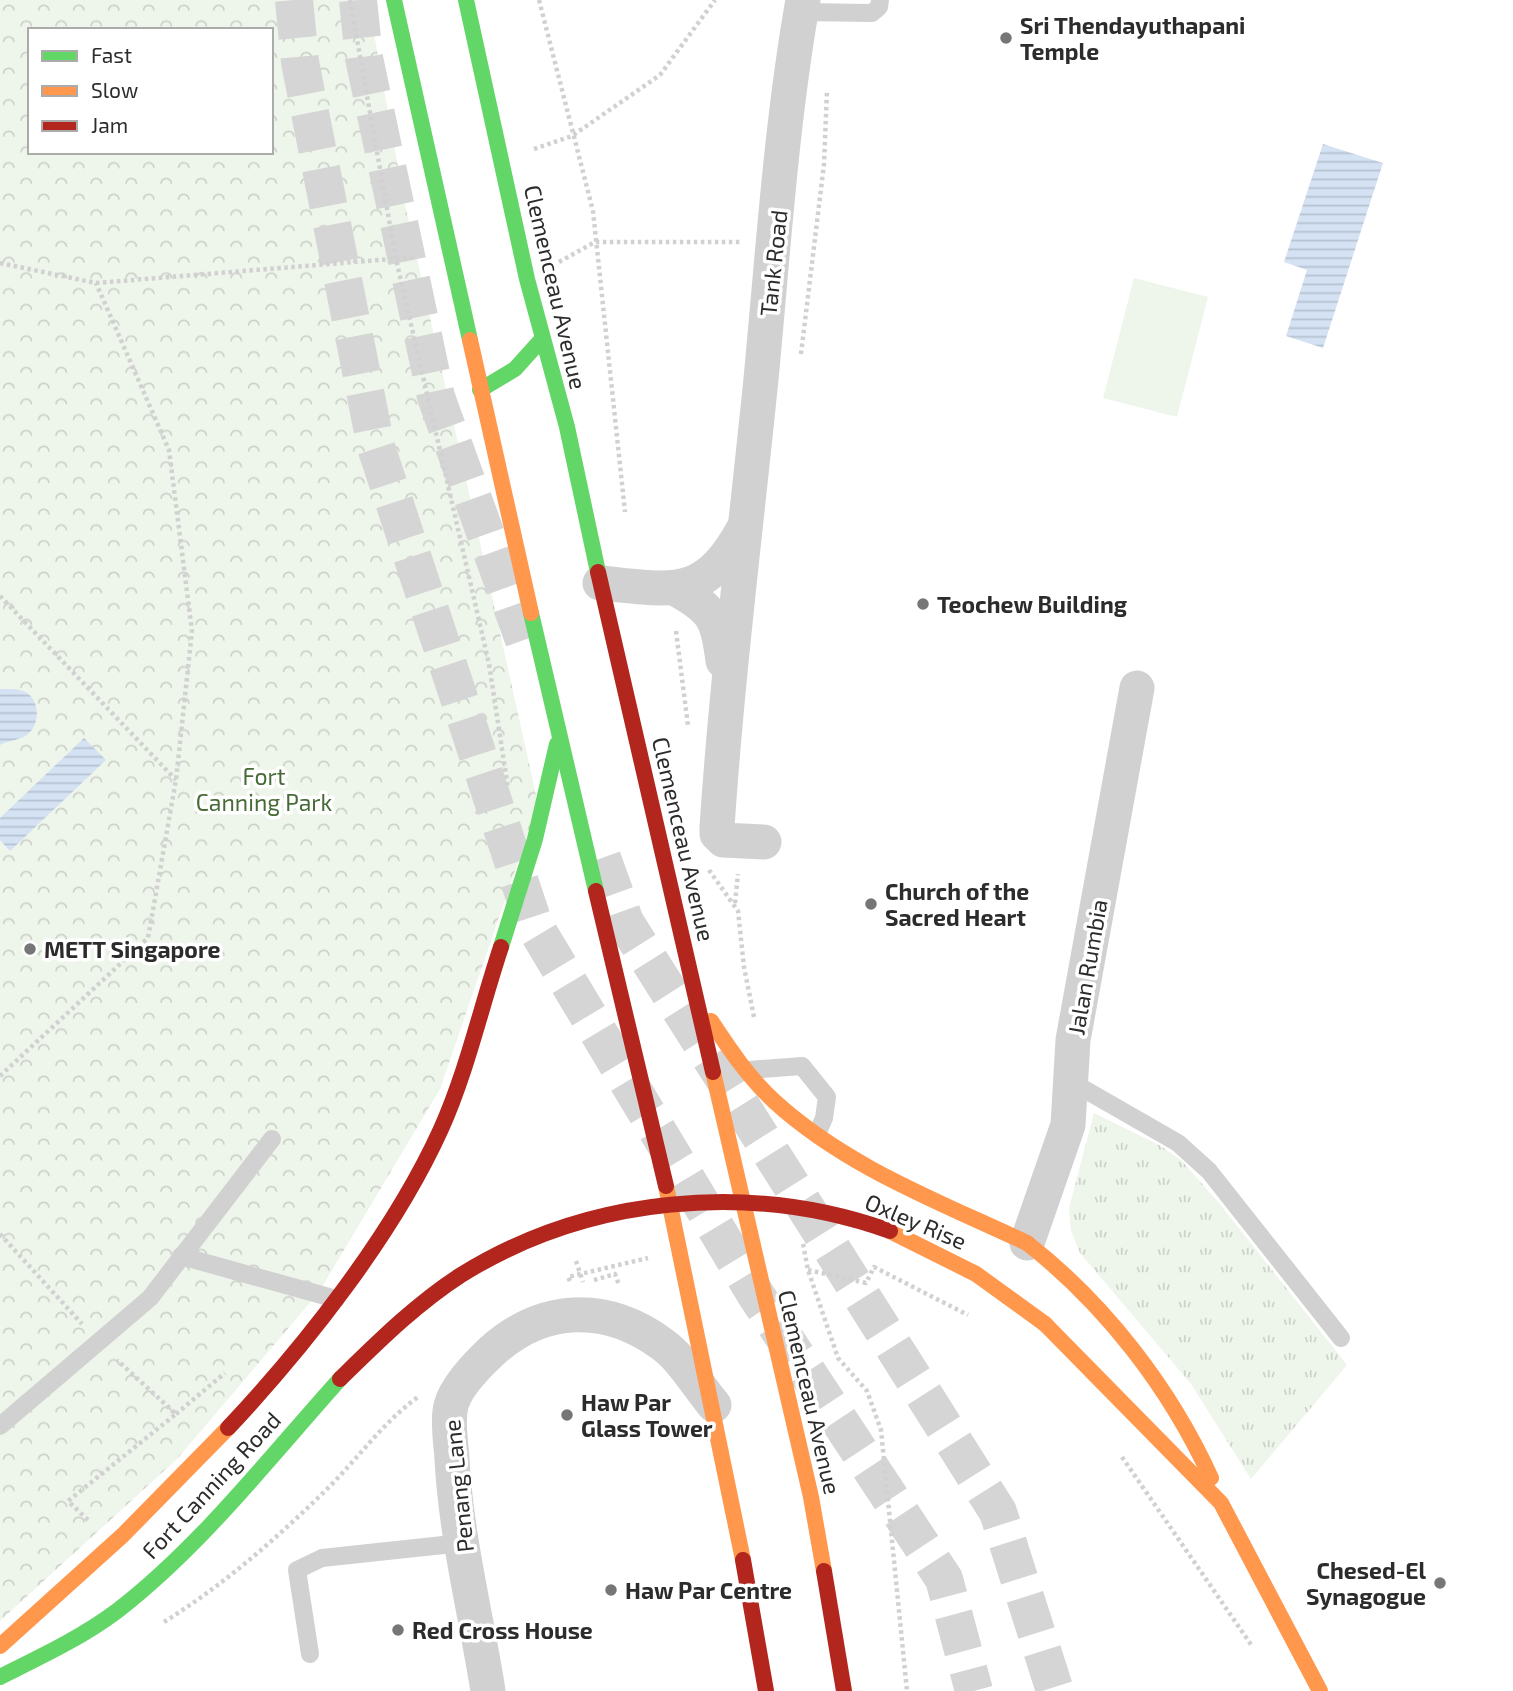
<svg xmlns="http://www.w3.org/2000/svg" width="1513" height="1691" font-family="'Exo 2',sans-serif">
<style>
.grass{fill:url(#grass-tufts)}
.forest{fill:url(#forest-crowns);fill-rule:evenodd}
.garden{fill:#eef5ea}
.water{fill:url(#water-rules)}
.lines{fill:none;stroke-linecap:round;stroke-linejoin:round}
.highway-tunnel{stroke:#d5d5d5;stroke-width:38;stroke-dasharray:38 19;stroke-linecap:butt}
.path{stroke:#d1d1d1;stroke-width:4.5;stroke-dasharray:3.5 3.5;stroke-linecap:butt}
.lane{stroke:#d1d1d1;stroke-width:18}
.street{stroke:#d1d1d1;stroke-width:35}
.fast{stroke:#63d668;stroke-width:16}
.slow{stroke:#ff974d;stroke-width:16}
.jam{stroke:#b3261e;stroke-width:16}
.path-bridge{stroke:#d1d1d1;stroke-width:4.5;stroke-dasharray:3.5 3.5;stroke-linecap:butt}
.slow-bridge{stroke:#ff974d;stroke-width:16}
.jam-bridge{stroke:#b3261e;stroke-width:16}
.poi-dot{fill:#767676;stroke:#fff;stroke-width:2.5}
.labels{text-anchor:middle;dominant-baseline:central;stroke-width:7;stroke-linejoin:round;paint-order:stroke}
.poi-label{font-size:23px;font-weight:bold;fill:#2c2c2c;stroke:#fff;text-anchor:start}
.street-label{font-size:23px;fill:#2c2c2c;stroke:#fff}
.park-label{font-size:23px;fill:#476b36;stroke:#fff}
</style>
<defs>
<pattern id="grass-tufts" width="24" height="20" patternUnits="userSpaceOnUse" patternTransform="scale(1.75)"><rect width="24" height="20" fill="#eef5ea"/><path d="M3 7l-1-3M5 7V3M7 7l1-3M15 17l-1-3M17 17v-4M19 17l1-3" fill="none" stroke="#ccd2c9"/></pattern>
<pattern id="forest-crowns" width="20" height="18" patternUnits="userSpaceOnUse" patternTransform="scale(1.75)"><rect width="20" height="18" fill="#eef5ea"/><path d="M2 6a3 3 0 1 1 6 0M12 15a3 3 0 1 1 6 0" fill="none" stroke="#ccd2c9"/></pattern>
<pattern id="water-rules" width="6" height="5" patternUnits="userSpaceOnUse" patternTransform="scale(1.75)"><rect width="6" height="5" fill="#d4e2f3"/><path d="M0 2.5h6" fill="none" stroke="#b6c2d0"/></pattern>
</defs>
<rect width="100%" height="100%" fill="#fff"/>
<!-- grass -->
<path class="grass" d="M1094,1113L1161,1146L1182,1161L1219,1203L1347,1365L1251,1479L1191,1384L1080,1253L1071,1231L1069,1208Z"/>
<!-- forest -->
<path class="forest" d="M0,0H368L404,200L538,804L440,1089L319,1292L178,1458L0,1621ZM30,30H271V152H30Z"/>
<!-- garden -->
<path class="garden" d="M1134,278L1208,297L1177,417L1103,398Z"/>
<!-- water -->
<g class="water">
<path d="M1323,144L1383,163L1323,348L1286,336L1307,270L1284,262Z"/>
<path d="M0,689C9,689 20,688 27,693C39,701 40,722 30,732C23,740 9,740 0,745Z"/>
<path d="M84,738L106,760L10,851L0,840V818Z"/>
</g>
<g class="lines">
<!-- highway-tunnel -->
<g class="highway-tunnel">
<path d="M294,0L300,62L376,447L534,925L756,1295L944,1579L974,1691"/>
<path d="M358,0L364,58L436,397L524,640"/>
<path d="M602,858L625,922L998,1512L1055,1691"/>
</g>
<!-- path -->
<g class="path">
<path d="M350,0L396,259L489,664L508,788"/>
<path d="M539,0L593,211L625,512"/>
<path d="M534,149L572,136L660,75L715,0"/>
<path d="M559,262L595,242H741"/>
<path d="M0,263L96,283L416,257"/>
<path d="M801,354L824,164L827,91"/>
<path d="M0,596L176,780"/>
<path d="M676,631L688,726"/>
<path d="M709,870L738,911L744,967L754,1017"/>
<path d="M735,903L738,874"/>
<path d="M0,1076L148,938L176,780L192,631L169,450L96,283"/>
<path d="M0,1234L82,1324"/>
<path d="M803,1244L808,1270L838,1358L867,1391L881,1430L907,1691"/>
<path d="M808,1270L866,1283L874,1267L968,1315"/>
<path d="M594,1280L615,1274L619,1285"/>
<path d="M570,1281L568,1277L648,1258"/>
<path d="M176,1414L225,1373"/>
<path d="M1122,1457L1252,1646"/>
<path d="M88,1520L68,1501L176,1414L117,1360"/>
<path d="M164,1622C222,1586 275,1540 325,1491C357,1460 382,1423 418,1397"/>
</g>
<!-- lane -->
<g class="lane">
<path d="M801,12L872,13L879,7L880,0"/>
<path d="M749,1070L802,1066L827,1097L824,1118L817,1134"/>
<path d="M1070,1081L1178,1143L1209,1171L1341,1338"/>
<path d="M181,1256L336,1299"/>
<path d="M0,1426L150,1298L272,1139"/>
<path d="M310,1654L297,1570L322,1558L462,1543"/>
</g>
<!-- street -->
<g class="street">
<path d="M600,583C674,590 705,601 745,526"/>
<path d="M676,589C714,610 718,619 723,661"/>
<path d="M764,842L723,840L717,834V827C727,677 746,528 761,379C773,253 781,125 803,0"/>
<path d="M1027,1243L1068,1125L1073,1040L1137,688"/>
<path d="M488,1691C476,1614 456,1537 452,1459C451,1444 448,1426 450,1411C452,1390 477,1365 492,1351C543,1305 606,1303 662,1344C682,1358 698,1386 714,1405"/>
</g>
<!-- fast -->
<g class="fast">
<path d="M394,0L470,340"/>
<path d="M466,0L527,279L567,427L598,572"/>
<path d="M480,390L515,369L542,339"/>
<path d="M531,613L596,891"/>
<path d="M501,947L535,839L557,744"/>
<path d="M0,1677C40,1657 81,1638 117,1611C201,1546 269,1458 340,1379"/>
</g>
<!-- slow -->
<g class="slow">
<path d="M470,340L531,613"/>
<path d="M711,1021C730,1050 749,1078 774,1101C846,1167 940,1202 1027,1243"/>
<path d="M713,1072L811,1497L824,1571"/>
<path d="M666,1186L743,1560"/>
<path d="M1027,1243C1105,1304 1170,1388 1211,1478"/>
<path d="M1045,1324L1221,1503L1320,1691"/>
<path d="M0,1646L123,1535L228,1428"/>
</g>
<!-- jam -->
<g class="jam">
<path d="M598,572L713,1072"/>
<path d="M596,891L666,1186"/>
<path d="M228,1428C306,1345 394,1233 441,1129C467,1071 481,1007 501,947"/>
<path d="M743,1560L766,1691"/>
<path d="M824,1571L844,1691"/>
</g>
<!-- path-bridge -->
<path class="path-bridge" d="M576,1261L583,1282"/>
<!-- slow-bridge -->
<path class="slow-bridge" d="M890,1231L976,1274L1045,1324"/>
<!-- jam-bridge -->
<path class="jam-bridge" d="M340,1379C378,1342 416,1304 461,1275C588,1196 750,1181 890,1231"/>
</g>
<!-- markers -->
<g class="poi-dot">
<circle cx="1006" cy="38" r="7"/>
<circle cx="923" cy="604" r="7"/>
<circle cx="871" cy="904" r="7"/>
<circle cx="30" cy="949" r="7"/>
<circle cx="567" cy="1415" r="7"/>
<circle cx="1440" cy="1583" r="7"/>
<circle cx="611" cy="1590" r="7"/>
<circle cx="398" cy="1630" r="7"/>
</g>
<g class="labels">
<!-- poi labels -->
<g class="poi-label">
<text x="1020" y="25">Sri Thendayuthapani<tspan x="1020" dy="26">Temple</tspan></text>
<text x="937" y="604">Teochew Building</text>
<text x="885" y="891">Church of the<tspan x="885" dy="26">Sacred Heart</tspan></text>
<text x="44" y="949">METT Singapore</text>
<text x="581" y="1402">Haw Par<tspan x="581" dy="26">Glass Tower</tspan></text>
<text x="1426" y="1570" text-anchor="end">Chesed-El<tspan x="1426" dy="26">Synagogue</tspan></text>
<text x="625" y="1590">Haw Par Centre</text>
<text x="412" y="1630">Red Cross House</text>
</g>
<!-- street labels -->
<g class="street-label">
<text transform="translate(773 263) rotate(-84)">Tank Road</text>
<text transform="translate(556 287) rotate(77)">Clemenceau Avenue</text>
<text transform="translate(684 839) rotate(77)">Clemenceau Avenue</text>
<text transform="translate(1087 967) rotate(-80)">Jalan Rumbia</text>
<text transform="translate(916 1221) rotate(23)">Oxley Rise</text>
<text transform="translate(810 1392) rotate(77)">Clemenceau Avenue</text>
<text transform="translate(211 1485) rotate(-47)">Fort Canning Road</text>
<text transform="translate(458 1486) rotate(-96)">Penang Lane</text>
</g>
<!-- park labels -->
<g class="park-label">
<text x="264" y="776">Fort<tspan x="264" dy="26">Canning Park</tspan></text>
</g>
</g>
<!-- legend -->
<rect x="28" y="28" width="245" height="126" fill="#ffffff" stroke="#ababab" stroke-width="2"/>
<rect x="42" y="51" width="35" height="10" fill="#63d668" stroke="#ababab" stroke-width="2"/>
<text x="91" y="63" font-size="21" fill="#2c2c2c">Fast</text>
<rect x="42" y="86" width="35" height="10" fill="#ff974d" stroke="#ababab" stroke-width="2"/>
<text x="91" y="98" font-size="21" fill="#2c2c2c">Slow</text>
<rect x="42" y="121" width="35" height="10" fill="#b3261e" stroke="#ababab" stroke-width="2"/>
<text x="91" y="133" font-size="21" fill="#2c2c2c">Jam</text>
</svg>
